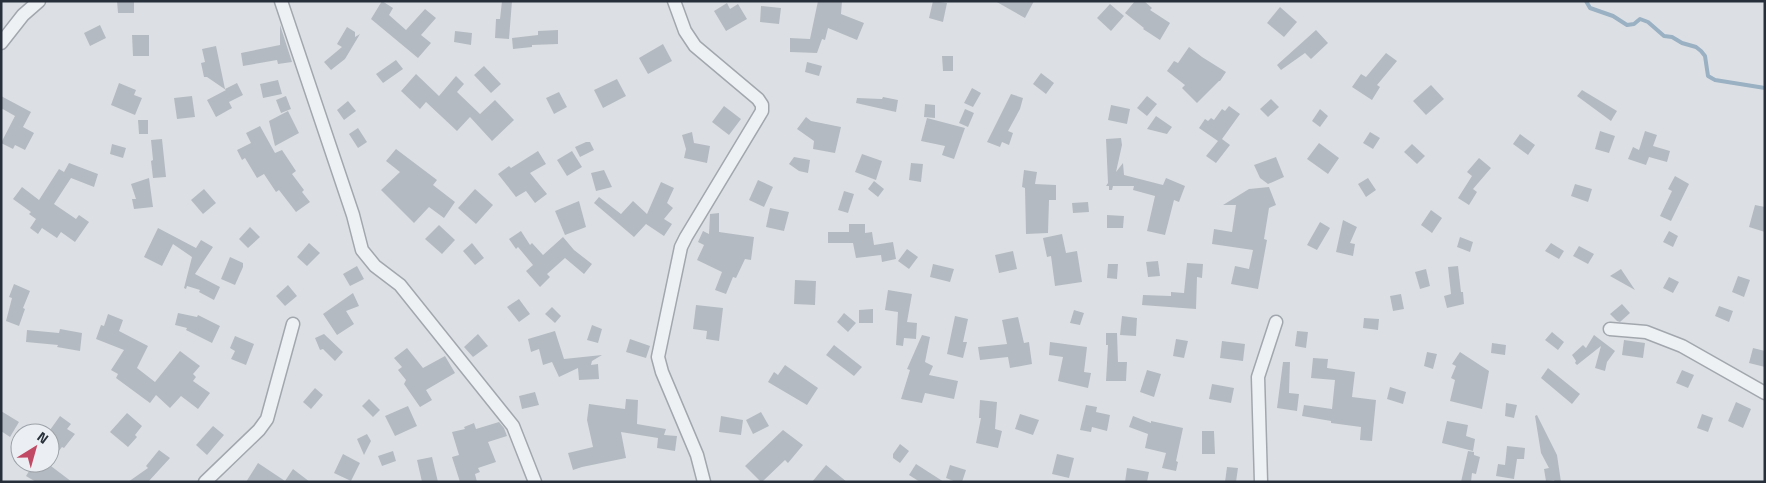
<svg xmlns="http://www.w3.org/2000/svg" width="1766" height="483" font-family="'Titillium Web',sans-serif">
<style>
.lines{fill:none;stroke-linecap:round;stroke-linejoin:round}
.stream{stroke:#9ab0c3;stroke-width:4}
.building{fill:#b4bac1}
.minor-casing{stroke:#a2a7ae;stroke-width:15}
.minor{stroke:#eef1f4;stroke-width:12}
</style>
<rect width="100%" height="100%" fill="#dce0e5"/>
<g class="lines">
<!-- stream -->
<path class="stream" d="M1586,1L1590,8L1613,16L1627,25L1634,24L1640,19L1648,22L1664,36L1672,37L1682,43L1696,47L1701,51L1705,56L1708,76L1715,80L1765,88"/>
</g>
<!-- building -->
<g class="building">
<path d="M117,1H134V13H118Z"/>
<path d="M382,1L393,8L389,15L406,30L425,9L436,18L421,35L431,43L418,58L371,19Z"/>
<path d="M502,1H512L509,39L495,38L496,19H500Z"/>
<path d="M818,1H842L841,14L864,23L857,40L828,28L825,40L822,39L817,53L790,52V38L810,39Z"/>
<path d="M933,1L947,3L943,22L929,18Z"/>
<path d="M995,1H1034L1025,18Z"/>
<path d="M1135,1H1144L1152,8L1150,10L1170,23L1160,40L1143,29L1144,28L1125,13Z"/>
<path d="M727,3L730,9L738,4L747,19L726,31L714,11Z"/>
<path d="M1110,4L1124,16L1111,31L1097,18Z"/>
<path d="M761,6L781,8L779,24L760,22Z"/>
<path d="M1280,7L1297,22L1284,37L1267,23Z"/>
<path d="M100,25L106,38L90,46L84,33Z"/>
<path d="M280,25L292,62L278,64L277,60L243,66L241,53L280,45Z"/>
<path d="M347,27L355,32V37L360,34L345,59L331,70L324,62L342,47L337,44Z"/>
<path d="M558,30V44L532,45V47L513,49L512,38L538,35V31Z"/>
<path d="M1316,30L1328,43L1311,59L1305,53L1281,70L1277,65Z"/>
<path d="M455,31L472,33L471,45L454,42Z"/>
<path d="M132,35H149V56H133Z"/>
<path d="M663,44L672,61L648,74L639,58Z"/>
<path d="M216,46L225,89L237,83L243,95L229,102L232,108L216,117L207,100L226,90L207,77H204L201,63L205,62L202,49Z"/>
<path d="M1189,47L1202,57L1226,72L1220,81H1219L1197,103L1182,88L1185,85L1167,71L1174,61L1178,63Z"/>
<path d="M1386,53L1397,61L1377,85L1380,87L1372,100L1352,87L1361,74L1366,77Z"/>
<path d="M942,56H953V71H943Z"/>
<path d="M396,60L403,69L383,83L376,74Z"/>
<path d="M807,62L822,66L819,76L805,72Z"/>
<path d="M484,66L501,84L491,93L474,75Z"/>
<path d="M1041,73L1054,83L1046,94L1033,84Z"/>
<path d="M416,74L439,96L456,76L464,84L457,92L480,114L495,100L514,120L492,141L470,117L457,131L426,102L420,109L401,91Z"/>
<path d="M617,79L626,96L603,108L594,90Z"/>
<path d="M278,80L282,94L263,98L260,84Z"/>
<path d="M119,83L136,90L134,95L142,98L135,115L111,105Z"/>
<path d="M1431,85L1444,99L1426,115L1413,101Z"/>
<path d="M972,88L981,93L973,107L964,103Z"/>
<path d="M1582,90L1617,111L1611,121L1577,96Z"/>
<path d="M559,92L567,107L554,114L546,98Z"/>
<path d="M1011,94L1023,98L1020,109L1008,131L1013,133L1009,145L1002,142L1000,147L987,142Z"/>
<path d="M1,96L31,112L23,127L34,133L25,150L15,145L13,149L1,143L15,116L1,108Z"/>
<path d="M192,96L195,117L177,119L174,98Z"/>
<path d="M286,96L291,109L281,113L276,100Z"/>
<path d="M1147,96L1157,104L1147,116L1137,108Z"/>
<path d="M883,97L898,100L896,112L856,103L857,98L882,99Z"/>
<path d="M1271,99L1279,107L1268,117L1260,109Z"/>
<path d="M348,101L356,111L344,120L337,110Z"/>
<path d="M925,104L935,105V118L924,117Z"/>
<path d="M1111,105L1130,109L1127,124L1108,120Z"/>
<path d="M724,106L741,119L729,135L712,122Z"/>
<path d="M1229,106L1240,114L1222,139L1230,145L1216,163L1206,156L1218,141L1199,128L1205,119L1208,121L1211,118L1214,120L1222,109L1225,111Z"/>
<path d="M965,109L974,113L968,127L959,123Z"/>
<path d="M1320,109L1328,116L1320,127L1312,121Z"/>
<path d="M288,111L299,133L275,146L269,121Z"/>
<path d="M1156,116L1172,127L1167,134L1147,129Z"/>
<path d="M806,117L811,121L841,127L835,153L813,149L814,141L797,129Z"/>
<path d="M927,118L965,128L954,159L942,155L945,146L921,141Z"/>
<path d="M138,120H148V134H139Z"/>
<path d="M260,126L275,153L282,150L296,171L292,174L304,190L302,192L310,202L296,212L279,190L276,192L264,174L257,178L245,158L242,160L237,150L251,143L246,133Z"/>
<path d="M358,128L367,142L358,148L349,134Z"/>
<path d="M1600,131L1615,136L1609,153L1595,149Z"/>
<path d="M1645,131L1657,135L1653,146L1670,151L1667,162L1649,157L1646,165L1628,159L1633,147L1639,150Z"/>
<path d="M692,132L694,143L710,146L707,163L684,158L686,149L682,135Z"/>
<path d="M1370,132L1380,138L1373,149L1363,143Z"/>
<path d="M1520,134L1535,145L1528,155L1513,144Z"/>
<path d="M1121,138L1122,145L1116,172L1123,163L1124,175L1163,185L1166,178L1185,186L1179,202L1174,200L1165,235L1147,231L1155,196L1133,190L1134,186H1113L1112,190H1109V186H1106L1108,183L1106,139Z"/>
<path d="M162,139L166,177L153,178L151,161L153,160L151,140Z"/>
<path d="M586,142H590L594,150L580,157L575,147Z"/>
<path d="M1319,143L1339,158L1328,174L1307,159Z"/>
<path d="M112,144L126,148L123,158L110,154Z"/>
<path d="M1412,144L1425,156L1417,164L1404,152Z"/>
<path d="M396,149L437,180L433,185L455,202L444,218L429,207L414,223L381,190L400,172L386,161Z"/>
<path d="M538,151L546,164L530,173L547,194L535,203L526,191L516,197L498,174L509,166L511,168Z"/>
<path d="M572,151L582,167L567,176L557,160Z"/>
<path d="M862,154L882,161L876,180L855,172Z"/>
<path d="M794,157L810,160L808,173L799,171L789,164Z"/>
<path d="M1276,157L1284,177L1268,184L1260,178L1254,165Z"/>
<path d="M1479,158L1491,168L1473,189L1477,192L1469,205L1458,198L1472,176L1467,172Z"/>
<path d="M69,163L98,174L94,187L71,178L54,204L76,219L79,215L89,222L75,242L61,232L57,238L42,228L38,234L30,228L36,219L29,214L31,212L13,199L22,187L39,200L59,169L64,172Z"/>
<path d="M911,163L923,164L921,182L909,180Z"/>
<path d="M604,170L612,187L596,191L591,173Z"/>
<path d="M1024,170L1037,172L1035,184L1056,185V200H1049L1048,233L1026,234L1025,188L1022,187Z"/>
<path d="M1675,176L1689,184L1671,221L1660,216L1672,191L1668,189Z"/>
<path d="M149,178L153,207L134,209L132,199H136L131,184Z"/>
<path d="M1368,178L1376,190L1366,197L1358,184Z"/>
<path d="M758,180L773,187L764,207L749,200Z"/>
<path d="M874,181L884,189L878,197L868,189Z"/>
<path d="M661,182L674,188L667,203L673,208L664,219L672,224L664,236L646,224L634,237L594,203L599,197L621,214L633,201L647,214Z"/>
<path d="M1575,184L1592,189L1588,202L1571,196Z"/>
<path d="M1269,187L1276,205L1269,208L1264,239L1267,240L1258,289L1231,284L1235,266L1249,269L1253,250L1212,244L1214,229L1232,232L1236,205H1223L1249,189Z"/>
<path d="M204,189L216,203L203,214L191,200Z"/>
<path d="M475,189L493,205L476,224L458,208Z"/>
<path d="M844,191L854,194L848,213L838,210Z"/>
<path d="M579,201L586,227L565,235L555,211Z"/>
<path d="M1088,202L1089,212L1073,213L1072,203Z"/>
<path d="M1755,205L1765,207V232L1749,227Z"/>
<path d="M770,208L789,212L784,231L766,227Z"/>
<path d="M1431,210L1442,218L1432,233L1421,225Z"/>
<path d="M719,213V232L754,237L751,260L745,259L736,278L733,277L726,294L715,290L722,272L697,260L704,245L698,242L703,231L709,234L710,214Z"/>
<path d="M1107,215L1124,216L1123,228H1107Z"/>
<path d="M1343,220L1357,227L1350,243L1355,244L1353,256L1336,252Z"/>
<path d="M1320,222L1330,228L1317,250L1307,245Z"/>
<path d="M849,224H865V233L872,232L874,245L893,242L896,259L882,262L881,255L856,258L853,243H828V232H849Z"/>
<path d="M439,225L455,240L442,254L425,239Z"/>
<path d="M250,227L260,237L248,248L239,239Z"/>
<path d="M158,228L196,248L201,240L213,247L195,274L220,287L214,300L199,292L200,290L187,286L186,289L184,288L192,257L173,244L162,266L144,257Z"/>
<path d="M521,231L530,245L532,243L543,255L563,237L574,250L592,264L584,274L565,258L547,274L550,277L540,287L526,271L533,265L518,247L516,249L509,239Z"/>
<path d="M1669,231L1678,236L1673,247L1663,242Z"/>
<path d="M1062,234L1066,253L1077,251L1082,282L1055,286L1051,256L1047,257L1043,238Z"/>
<path d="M1460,237L1473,242L1470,252L1457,247Z"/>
<path d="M309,243L320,253L307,266L297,257Z"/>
<path d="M472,243L484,258L475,265L463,251Z"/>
<path d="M1551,243L1564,251L1559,259L1545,251Z"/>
<path d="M1579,246L1594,254L1588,264L1573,256Z"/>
<path d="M907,249L918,257L909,269L898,261Z"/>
<path d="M1013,251L1017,269L999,273L995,255Z"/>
<path d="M230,257L243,263V267L235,285L221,279Z"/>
<path d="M1158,261L1160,276L1148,277L1146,262Z"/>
<path d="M1187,263L1203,264L1202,278L1197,277L1196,309L1142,305L1143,295L1171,296V292L1184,293Z"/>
<path d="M933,264L954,269L950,282L930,277Z"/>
<path d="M1108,264H1118L1117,279L1107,278Z"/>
<path d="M357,266L364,279L350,286L343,274Z"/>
<path d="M1458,266L1461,292H1463L1464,304L1447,308L1444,296L1451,294L1448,267Z"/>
<path d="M1426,269L1430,286L1420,289L1415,272Z"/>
<path d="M1621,269L1635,290L1610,276Z"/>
<path d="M1738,276L1750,280L1744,297L1732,292Z"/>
<path d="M1669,277L1679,282L1673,293L1663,288Z"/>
<path d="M795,280L816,281L815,305L794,304Z"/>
<path d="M14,284L30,291L23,308L25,309L19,326L6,321L12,298L9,297Z"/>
<path d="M288,285L297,296L285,306L276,296Z"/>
<path d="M888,290L912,294L907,322L917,323L916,339L904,338L903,346L896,345L898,312L885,310Z"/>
<path d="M353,293L359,306L346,311L354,324L337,335L323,314Z"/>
<path d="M1401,294L1404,309L1393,311L1390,296Z"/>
<path d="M519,299L530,314L519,322L507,307Z"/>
<path d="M1622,304L1630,313L1620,322L1617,321L1610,314Z"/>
<path d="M696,305L723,308L719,341L706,339L707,331L693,329Z"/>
<path d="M1719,306L1733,311L1729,322L1715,316Z"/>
<path d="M552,307L561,316L555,323L545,314Z"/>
<path d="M873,309V323H859V310Z"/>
<path d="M1074,310L1084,313L1080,325L1070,323Z"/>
<path d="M178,313L197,317L198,315L220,326L212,343L186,330L187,328L175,325Z"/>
<path d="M844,313L856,323L848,332L837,322Z"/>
<path d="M108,314L123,320L119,331L148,346L137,368L155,382L180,351L200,366L193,374L196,377L193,381L210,393L198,409L181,396L170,408L156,395L150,403L116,378L118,374L111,370L124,350L96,339L101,325L104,326Z"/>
<path d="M955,316L968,319L963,342H967L963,358L947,354Z"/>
<path d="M1122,316L1137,318L1136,336L1120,335Z"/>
<path d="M1018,317L1024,343L1029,342L1032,364L1010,368L1008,357L980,360L978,347L1007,344L1002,320Z"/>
<path d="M1364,318L1379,319L1378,330L1363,328Z"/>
<path d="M592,325L602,329L598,343L587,340Z"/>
<path d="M60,329L82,333L80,351L57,347L58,345L26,342L27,330L59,333Z"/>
<path d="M555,331L564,359L602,355L592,361L591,365L598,364L599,379L579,380L578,368L559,377L552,362L543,365L539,349L531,352L528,339Z"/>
<path d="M1297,331L1308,332L1306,348L1295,346Z"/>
<path d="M1552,332L1564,342L1558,350L1545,340Z"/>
<path d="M1106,333H1117L1118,362H1127L1126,381H1106L1108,345H1106Z"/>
<path d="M324,334L343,352L335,361L323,349L320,350L315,338Z"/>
<path d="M478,334L488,346L473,357L464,347Z"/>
<path d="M922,335L930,337L925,362L933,366L929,375L958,381L954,399L925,393L922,403L901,399L910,370L907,369Z"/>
<path d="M1594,335L1615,351L1607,362L1605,371L1595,368L1601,346L1577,365L1575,363L1576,361L1572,355L1583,345L1586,348Z"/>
<path d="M235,336L254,344L246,365L231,359L235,351L230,348Z"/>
<path d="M630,339L650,346L646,358L626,352Z"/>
<path d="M1176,339L1188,341L1184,358L1173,356Z"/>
<path d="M1624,340L1645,343L1643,358L1622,355Z"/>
<path d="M1222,341L1245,344L1243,361L1220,358Z"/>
<path d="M1050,342L1087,347L1084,372L1091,373L1088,388L1058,381L1063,357L1049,355Z"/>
<path d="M1492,343L1506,345L1505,355L1491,353Z"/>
<path d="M834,345L862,367L854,376L826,355Z"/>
<path d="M407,348L423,368L445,356L455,373L426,390L432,400L420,407L404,384L406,380L398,370L402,367L394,358Z"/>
<path d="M1753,348L1765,351V367L1749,363Z"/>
<path d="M1427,352L1437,354L1433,369L1424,366Z"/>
<path d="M1460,352L1489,371L1482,409L1450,401L1455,380L1451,378L1456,366L1452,364Z"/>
<path d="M1313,358L1328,359L1327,368L1355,372L1352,397L1376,400L1372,441L1360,440L1361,427L1331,423V421L1302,416L1304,405L1332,409L1335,380L1311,378Z"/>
<path d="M1283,362H1290L1289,393L1299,394L1297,411L1277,408Z"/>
<path d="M785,365L818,388L807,405L768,382L774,372L778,375Z"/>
<path d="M1548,368L1580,394L1572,404L1541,378Z"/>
<path d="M1147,370L1161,374L1154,397L1140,392Z"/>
<path d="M1682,370L1694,375L1688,388L1676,383Z"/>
<path d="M1212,384L1234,388L1231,403L1209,399Z"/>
<path d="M1390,387L1406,392L1403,404L1387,399Z"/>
<path d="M315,388L323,395L311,409L303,402Z"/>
<path d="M535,392L539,405L522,409L519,396Z"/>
<path d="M369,399L380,410L373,417L362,406Z"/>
<path d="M626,399L638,400L637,424L666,429L664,435L677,436L675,451L657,448L658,438L621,432L626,458L582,467L573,470L568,453L593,447L587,420L589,404L625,409Z"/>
<path d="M980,400L997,402L995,429L1002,431L998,448L976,443L981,418H979Z"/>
<path d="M1736,402L1751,409L1743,428L1728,421Z"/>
<path d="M1506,403L1517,405L1514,418L1505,416Z"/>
<path d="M1086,405L1097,407L1096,412L1110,415L1107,431L1092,427L1091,432L1080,430Z"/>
<path d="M408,406L417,426L395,436L385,416Z"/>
<path d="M1,411L19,422L10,437L1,431Z"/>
<path d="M761,412L769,426L753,434L746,420Z"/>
<path d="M127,413L142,426L135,435L137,437L128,447L110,432Z"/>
<path d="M1020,414L1039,420L1033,435L1015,429Z"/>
<path d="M1702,414L1713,418L1708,432L1697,428Z"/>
<path d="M1537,415L1557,455L1561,482H1555L1554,480L1546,481L1544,469L1549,468L1541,453L1535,416Z"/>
<path d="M60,416L71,424L67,429L75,434L64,448L62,447L50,462V430Z"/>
<path d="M721,416L743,420L741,435L719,432Z"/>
<path d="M1133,416L1151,423V421L1183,428L1176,461L1178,462L1176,471L1162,468L1166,453L1145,448L1148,434L1129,427Z"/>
<path d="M1447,421L1468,425L1466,436L1475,439L1473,451L1442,443Z"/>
<path d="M499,422L504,428L507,436L488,442L496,462L478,468L480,472L475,474L477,482H460L452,457L459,455L452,432L465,429L464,427L474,423L476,429Z"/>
<path d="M213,426L224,435L207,455L196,445Z"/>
<path d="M783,430L803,445L788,463L785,460L762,482H761L745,466Z"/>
<path d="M1202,431H1214L1215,454H1202Z"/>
<path d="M367,434L371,441L364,455L357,439Z"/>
<path d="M900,444L909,451L900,463L893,458V454Z"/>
<path d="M1507,446L1525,448L1524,459H1517L1514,479L1496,476L1498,464L1505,465Z"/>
<path d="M159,450L170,458L148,482H128L148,468L146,466Z"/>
<path d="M393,451L396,461L382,466L378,456Z"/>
<path d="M1468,451L1474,452V455L1480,457L1476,474L1472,473L1471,482H1461Z"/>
<path d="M343,454L360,463L351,481L334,473Z"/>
<path d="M1057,454L1074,458L1069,478L1052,474Z"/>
<path d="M432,457L438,482H422L417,460Z"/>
<path d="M34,463H47L72,482H36L26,476Z"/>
<path d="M258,463L285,481L293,469L310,482H246Z"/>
<path d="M916,464L944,482H920L909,475Z"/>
<path d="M826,465L847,482H812Z"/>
<path d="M950,465L966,470L962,482H956L946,478Z"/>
<path d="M1227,467L1238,468L1236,482H1225Z"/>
<path d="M1127,468L1149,472L1147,482H1125Z"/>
</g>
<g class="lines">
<!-- minor casing -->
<g class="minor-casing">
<g id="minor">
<path d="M281,1L353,215L362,250L375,266L400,285L513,426L535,482"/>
<path d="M674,1L685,31L695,46L758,99L762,105V111L686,237L681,247L658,357L662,372L697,455L704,482"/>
<path d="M1,43L23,15L39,1"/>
<path d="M1610,329L1646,332L1682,346L1765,393"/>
<path d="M205,482L259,430L267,419L293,324"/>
<path d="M1261,482L1258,377L1276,322"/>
</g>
</g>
<!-- minor -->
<use href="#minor" class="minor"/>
</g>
<!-- border -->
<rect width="1766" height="483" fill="none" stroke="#272f3a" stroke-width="5"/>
<!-- north arrow -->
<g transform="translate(35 448) rotate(37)"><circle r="24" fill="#ebeff3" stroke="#9da2a9"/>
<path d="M0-4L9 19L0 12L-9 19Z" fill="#c24964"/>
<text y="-8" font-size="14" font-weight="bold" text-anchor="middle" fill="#272f3a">N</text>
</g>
</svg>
